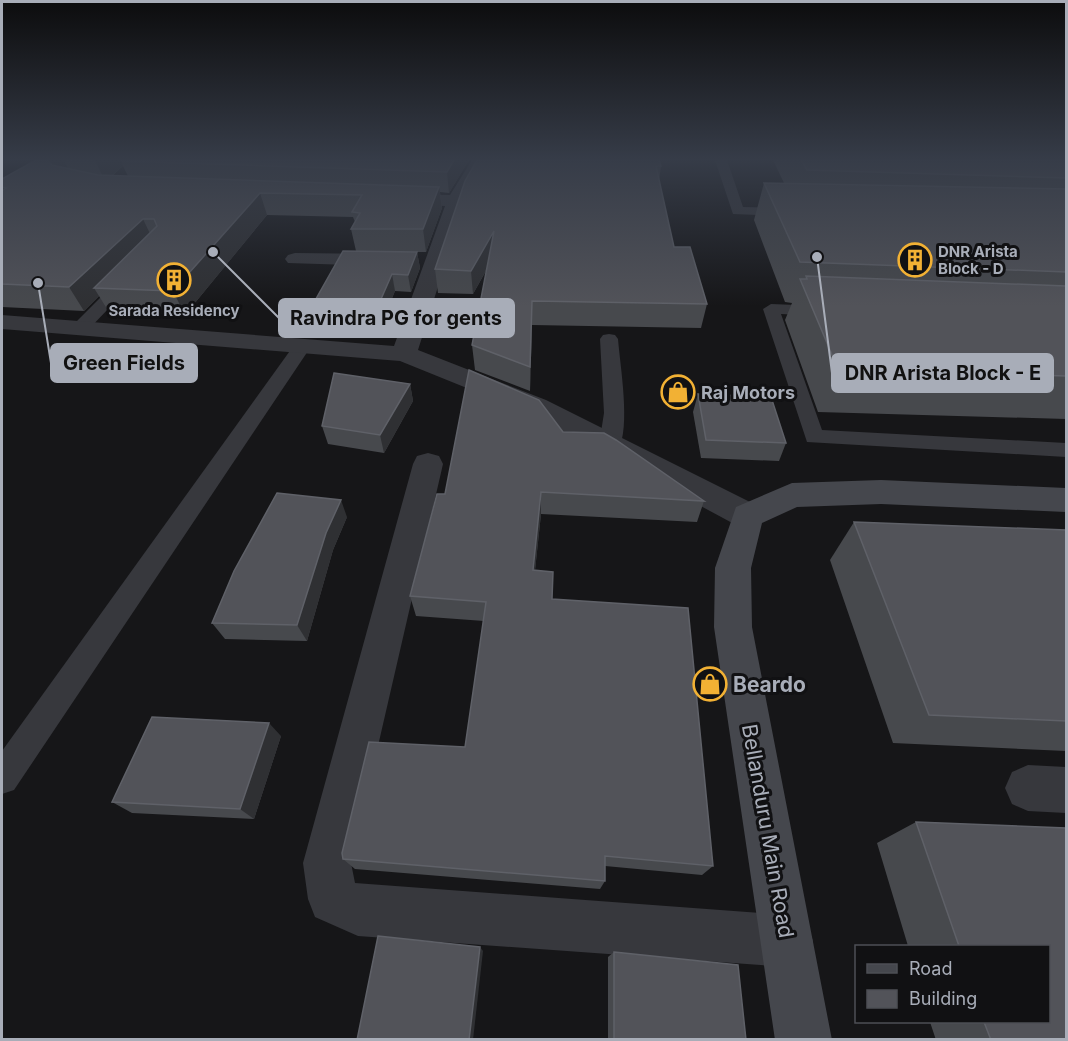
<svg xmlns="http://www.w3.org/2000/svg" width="1068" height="1041" font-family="Inter,sans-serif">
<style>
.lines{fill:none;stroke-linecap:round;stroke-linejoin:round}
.lane{fill:#37383d;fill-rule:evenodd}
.street{fill:#37383d;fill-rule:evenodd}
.secondary{fill:#45474d;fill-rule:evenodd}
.wall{fill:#47494d;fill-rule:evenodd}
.shaded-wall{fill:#2f3033}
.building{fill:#525359;stroke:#5f6168;stroke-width:1.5}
.labels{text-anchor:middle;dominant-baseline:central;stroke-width:6;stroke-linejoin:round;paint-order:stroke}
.far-poi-label{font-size:15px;font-weight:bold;fill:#a8adb8;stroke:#111113;text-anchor:start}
.poi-label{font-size:18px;font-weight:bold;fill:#a8adb8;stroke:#111113;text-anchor:start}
.near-poi-label{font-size:21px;font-weight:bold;fill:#a8adb8;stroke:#111113;text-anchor:start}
.near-street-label{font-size:21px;fill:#a8adb8;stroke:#111113}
.leader{fill:none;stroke:#a8adb8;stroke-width:2}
.callout-dot{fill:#a8adb8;stroke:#111113;stroke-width:2}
.callout{fill:#a8adb8;stroke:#a8adb8;stroke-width:2}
.callout-label{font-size:20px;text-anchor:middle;font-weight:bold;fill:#111}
</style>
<rect width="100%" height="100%" fill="#161618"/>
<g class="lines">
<!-- lane -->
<g class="lane">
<path d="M715,160H727L743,207L788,208L795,212L788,216L733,214Z"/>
<path d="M126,276L134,281L132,284L87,331H75L72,327L75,323L120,278Z"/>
<path d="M771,304L822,306L828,307L830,311L828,315L822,316L781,314L822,430L1066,443V457L807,442L763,309Z"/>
<path d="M609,334L615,335L618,339C620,365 631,428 618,450L610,452L602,450L599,445L604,413L600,339L603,335Z"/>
<path d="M303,340L309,341L312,345L14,790L2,794V751L297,341Z"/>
</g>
<!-- street -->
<g class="street">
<path d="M472,160H488L465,201L418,350L546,400L760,507L764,516L760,525L748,528L736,525L526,412L400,361L2,329V315L394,346L445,206L398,204L392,203L389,199L392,195L398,194L450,195Z"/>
<path d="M295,253L382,254L389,256L392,260L389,264L382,266L288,263L285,259L288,255Z"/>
<path d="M428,453L439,456L443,464L351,863L355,883L787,915L806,922L813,941L806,960L787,967L358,936L315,917L308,899L303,863L413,464L417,456Z"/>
<path d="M1028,765L1066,767V813L1028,811L1012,804L1005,788L1012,772Z"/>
</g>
<!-- secondary -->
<path class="secondary" d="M881,480L1066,488V512L881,504L797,507L762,523L751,568L752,627L832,1040H775L714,627L715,568L736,507L792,483Z"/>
</g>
<!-- wall -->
<g class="wall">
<path d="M36,160H469L449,193L440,192L442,208L426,252H417L420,268L411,292L395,291L378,332L314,330L308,313L356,251L351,229L355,222L353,217L267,215L185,315L109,312L99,296L84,311L2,307V179ZM123,166L128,176H112Z"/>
<path d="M477,160L661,166L659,181L674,247L707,304L701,328L532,325L530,391L475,370L472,345L487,269L473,294L438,293L435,269Z"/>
<path d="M773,160H1066V419L818,412L785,320L792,303L785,302L754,220L764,183H784Z"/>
<path d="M410,384L413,401L384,453L328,444L322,426Z"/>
<path d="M698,394L786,443L779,461L701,458L693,412Z"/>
<path d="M563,432L704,501L697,522L541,514L535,570L713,866L702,875L605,866V881L600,889L355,869L343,859L465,747L484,621L416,616L410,596L445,494Z"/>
<path d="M347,517L333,550L307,641L225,639L212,623Z"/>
<path d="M854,522L1066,530V751L893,743L830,560Z"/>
<path d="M281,736L254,819L132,813L112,802Z"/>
<path d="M916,822L1066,828V1040H936L930,1022H1048V946H908L877,843Z"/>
<path d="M614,952L746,1040H608V957Z"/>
</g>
<!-- shaded-wall -->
<g class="shaded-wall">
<path d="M48,160H64L70,173L59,180Z"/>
<path d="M95,160H130L121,161L123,166L105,181Z"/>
<path d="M454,160H469L449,193L447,172Z"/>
<path d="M439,187L442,208L426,252L423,229Z"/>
<path d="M260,193L267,215L185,315L173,291Z"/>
<path d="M143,219L154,242L94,288L99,296L84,311L69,287Z"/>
<path d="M494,231L495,254L473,294L471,271Z"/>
<path d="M417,252L420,268L411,292L408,275Z"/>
<path d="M392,274L395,291L378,332L374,315Z"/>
<path d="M532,301V325L530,391V367Z"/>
<path d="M410,384L413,401L384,453L380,435Z"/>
<path d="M541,492V514L533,590V570Z"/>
<path d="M341,500L347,517L333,550L307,641L297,625L326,533Z"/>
<path d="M269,723L281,736L254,819L240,809Z"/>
<path d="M480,947L483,951L473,1040H469Z"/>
</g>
<!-- building -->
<g class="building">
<path d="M36,160H48L52,165L98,175L439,187L423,229H351L360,213L352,212L362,195L260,193L173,291L94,288L157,226L154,219H143L69,287L2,284V191L6,188L2,187V179Z"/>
<path d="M122,160H454L447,172L121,161Z"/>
<path d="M477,160H659L661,166H656L674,247H690L707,304L532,301L530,367L472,345L494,231L471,271L435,269L465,181Z"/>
<path d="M801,160H1066V178L807,170Z"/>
<path d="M764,183L1066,189V272L800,262Z"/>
<path d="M343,251L417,252L408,275L392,274L374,315L308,313Z"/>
<path d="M806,276L1066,286V376L838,369L800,279H807Z"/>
<path d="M469,370L539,400L563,432L604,433L616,440L704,501L541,492L533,570L553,572L552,599L688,608L713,866L605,856V881L343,859L342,853L369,742L465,747L486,602L410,596L437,494H445Z"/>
<path d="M334,373L410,384L380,435L322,426Z"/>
<path d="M698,394L771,397L786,443L706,440Z"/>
<path d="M277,493L341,500L326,533L297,625L212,623L234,571Z"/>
<path d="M854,522L1066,530V721L929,715Z"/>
<path d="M152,717L269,723L240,809L112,802Z"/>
<path d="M916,822L1066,828V1040H991L984,1022H1048V946H959Z"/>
<path d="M378,936L480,947L469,1040H357Z"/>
<path d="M614,952L738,965L746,1040H614Z"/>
</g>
<!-- sky -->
<linearGradient id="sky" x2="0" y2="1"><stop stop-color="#0c0c0d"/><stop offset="0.52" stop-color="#363c48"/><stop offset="1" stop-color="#363c48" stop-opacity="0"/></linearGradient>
<rect width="1068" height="306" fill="url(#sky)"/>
<!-- icons -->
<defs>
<g id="building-ring" transform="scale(1.725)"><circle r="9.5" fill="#111113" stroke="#f2b134" stroke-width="1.5"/><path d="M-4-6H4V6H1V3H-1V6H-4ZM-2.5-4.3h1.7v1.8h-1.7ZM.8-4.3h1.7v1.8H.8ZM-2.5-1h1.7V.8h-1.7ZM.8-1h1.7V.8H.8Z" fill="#f2b134"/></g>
<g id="shop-ring" transform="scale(1.725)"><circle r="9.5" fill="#111113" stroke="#f2b134" stroke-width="1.5"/><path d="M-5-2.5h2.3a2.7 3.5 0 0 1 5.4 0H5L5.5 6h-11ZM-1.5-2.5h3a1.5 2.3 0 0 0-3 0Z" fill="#f2b134"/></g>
</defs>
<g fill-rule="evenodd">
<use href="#building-ring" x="915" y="260"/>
<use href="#building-ring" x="174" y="280"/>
<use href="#shop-ring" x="678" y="392"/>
<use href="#shop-ring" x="710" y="684"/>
</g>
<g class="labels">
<!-- far-poi labels -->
<g class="far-poi-label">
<text x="938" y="251">DNR Arista<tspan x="938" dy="17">Block - D</tspan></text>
<text x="174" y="310" text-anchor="middle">Sarada Residency</text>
</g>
<!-- poi labels -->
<g class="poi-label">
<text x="701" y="392">Raj Motors</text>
</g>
<!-- near-poi labels -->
<g class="near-poi-label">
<text x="733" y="684">Beardo</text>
</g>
<!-- near-street labels -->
<g class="near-street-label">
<text transform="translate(768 831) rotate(80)">Bellanduru Main Road</text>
</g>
</g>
<!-- callouts -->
<path class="leader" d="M213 252L279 318M38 283L51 363M817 257L832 373"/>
<g class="callout-dot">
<circle cx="213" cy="252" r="6"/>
<circle cx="38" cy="283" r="6"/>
<circle cx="817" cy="257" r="6"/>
</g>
<g class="callout">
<rect x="279" y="299" width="235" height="38" rx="6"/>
<rect x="51" y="344" width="146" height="38" rx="6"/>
<rect x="832" y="354" width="221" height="38" rx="6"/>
</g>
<g class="callout-label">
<text x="396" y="325">Ravindra PG for gents</text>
<text x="124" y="370">Green Fields</text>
<text x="943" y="380">DNR Arista Block - E</text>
</g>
<!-- border -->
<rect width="1068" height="1041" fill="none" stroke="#a8adb8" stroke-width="6"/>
<!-- legend -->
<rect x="855" y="945" width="195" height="78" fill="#111113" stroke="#4d4f55" stroke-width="1.5"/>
<rect x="867" y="964" width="30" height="9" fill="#45474d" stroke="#4d4f55" stroke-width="1.5"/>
<text x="909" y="975" font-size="18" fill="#a8adb8">Road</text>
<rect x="867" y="990" width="30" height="18" fill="#525359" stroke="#4d4f55" stroke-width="1.5"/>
<text x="909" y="1005" font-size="18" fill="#a8adb8">Building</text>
</svg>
